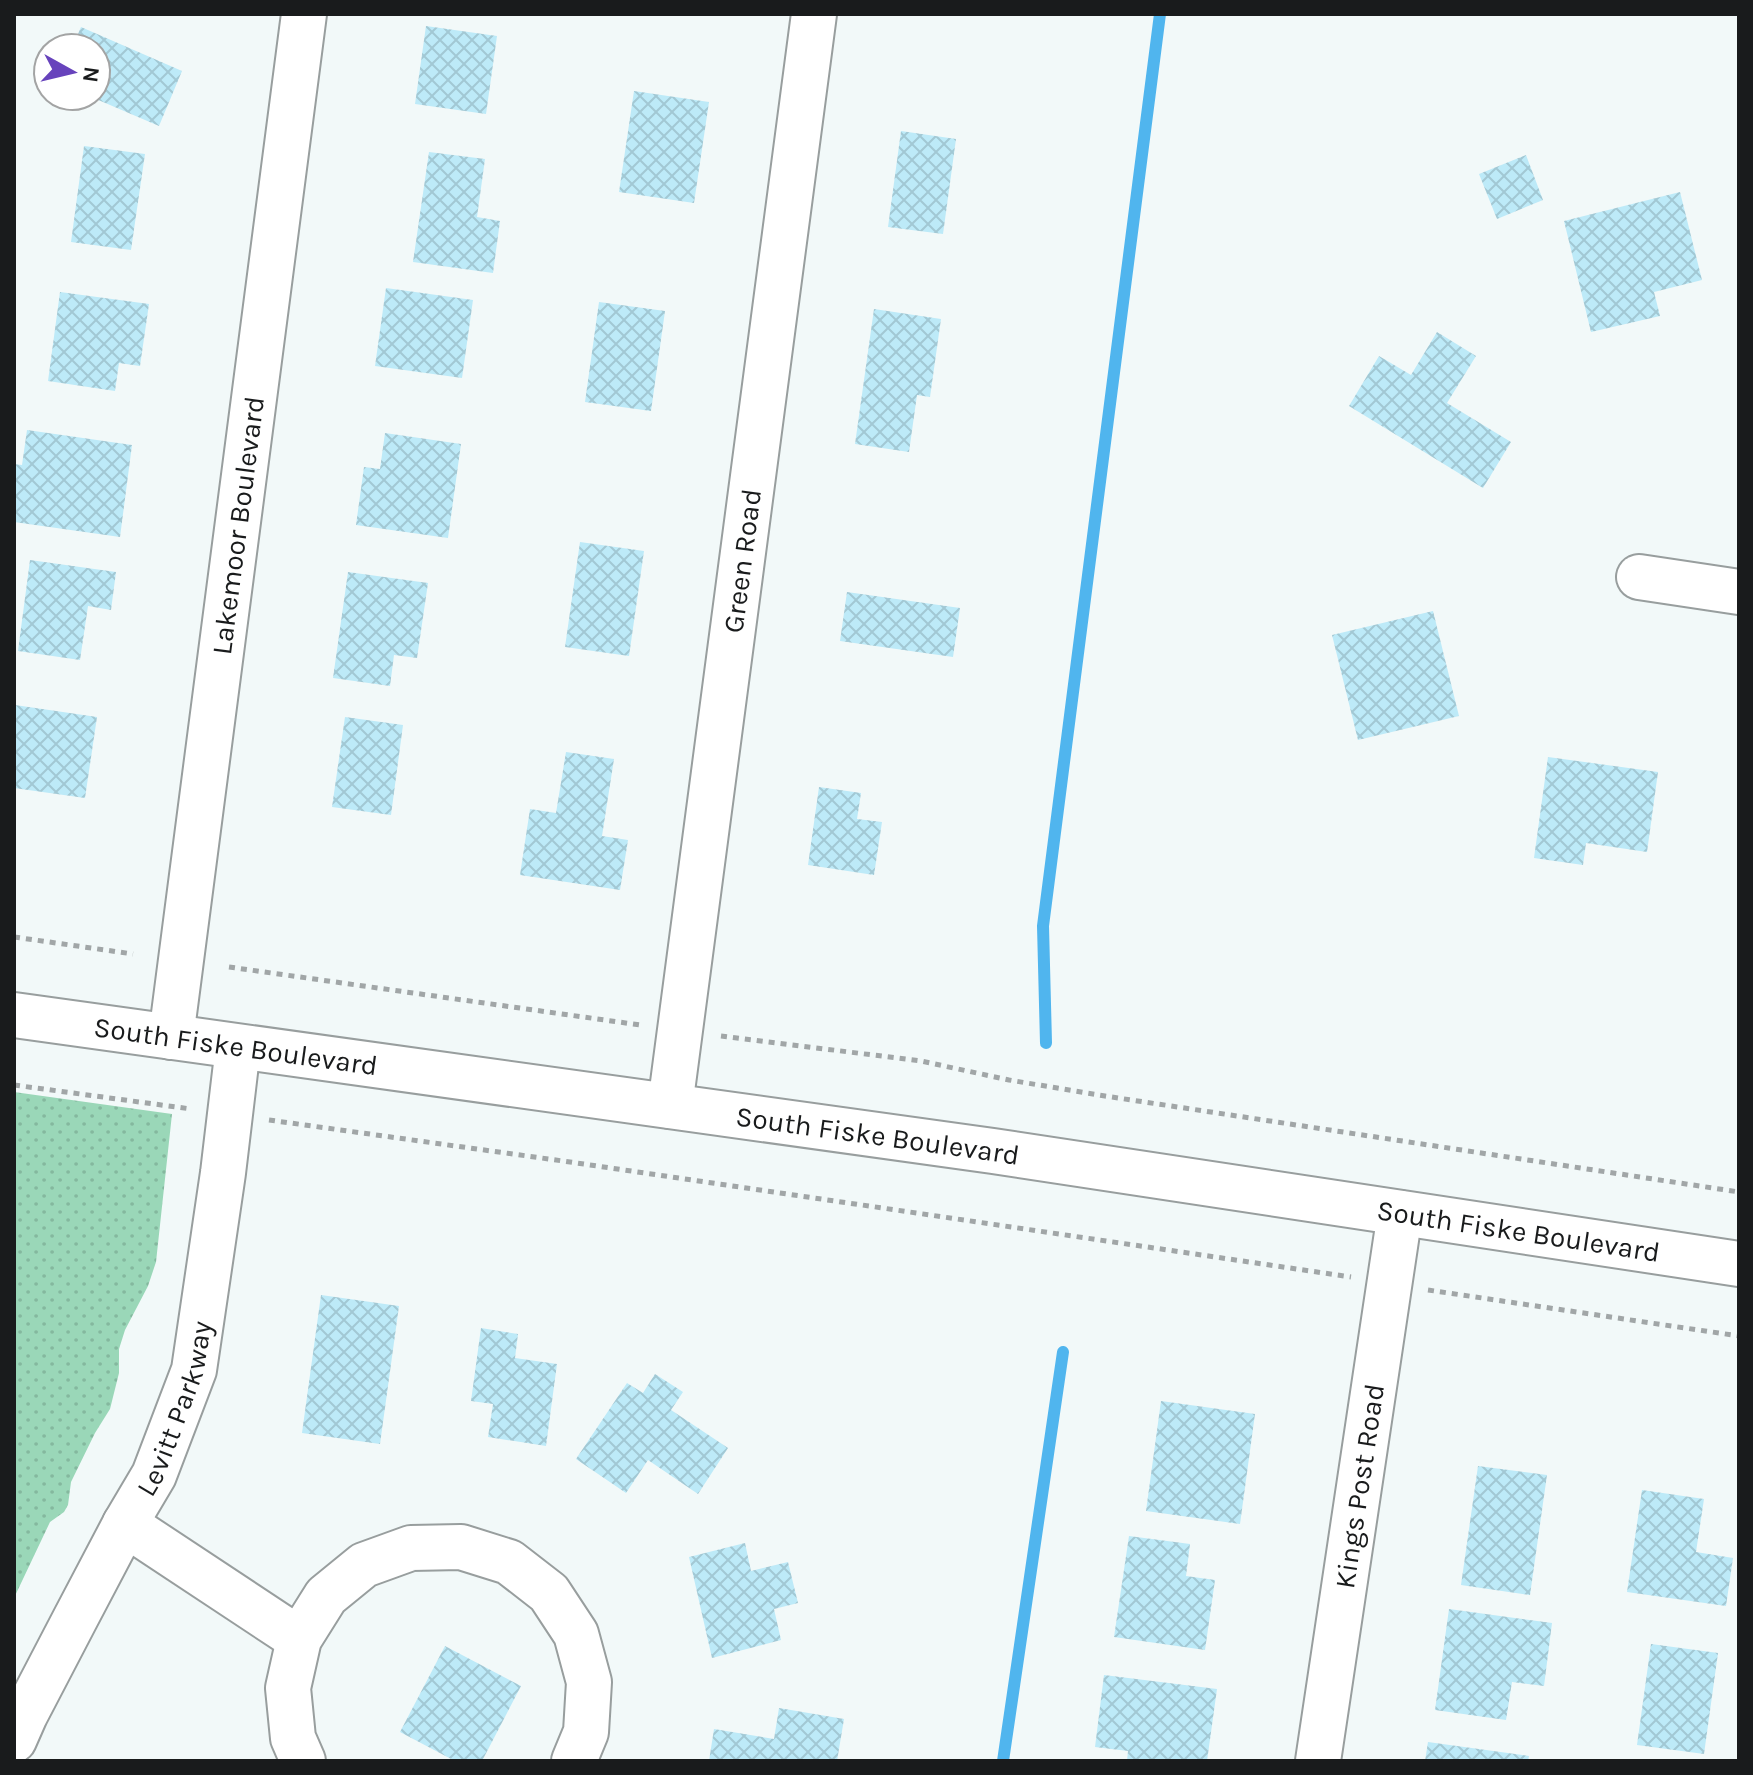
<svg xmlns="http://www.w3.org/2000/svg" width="1753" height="1775" font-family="Karla,sans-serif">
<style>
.park{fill:url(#park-dots)}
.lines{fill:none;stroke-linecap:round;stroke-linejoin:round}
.stream{stroke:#50b5ee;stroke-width:12}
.building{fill:url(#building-cross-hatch)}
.street-casing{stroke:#989e9e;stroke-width:48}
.secondary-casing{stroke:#989e9e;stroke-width:48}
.path{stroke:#a1a6a7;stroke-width:5;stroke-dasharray:6 6;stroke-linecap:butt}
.street{stroke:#fff;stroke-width:44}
.secondary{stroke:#fff;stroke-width:44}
.labels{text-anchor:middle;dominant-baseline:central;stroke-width:8;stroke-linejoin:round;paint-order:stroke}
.street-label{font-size:28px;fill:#191b1c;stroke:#fff}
</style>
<defs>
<pattern id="park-dots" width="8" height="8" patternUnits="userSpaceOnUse" patternTransform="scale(2)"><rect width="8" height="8" fill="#9ad7b8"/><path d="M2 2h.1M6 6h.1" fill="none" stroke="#84b89e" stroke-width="1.8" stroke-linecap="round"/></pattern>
<pattern id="building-cross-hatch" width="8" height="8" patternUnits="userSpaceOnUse" patternTransform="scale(2)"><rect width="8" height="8" fill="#bdeaf8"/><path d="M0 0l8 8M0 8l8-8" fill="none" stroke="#a2c8d4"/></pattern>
</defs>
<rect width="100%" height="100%" fill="#f2f9f9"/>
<!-- park -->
<path class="park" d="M14,1092L172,1114L156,1262L148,1286L125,1330L119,1349V1373L110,1409L95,1433L71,1482L68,1505L64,1512L50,1522L14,1598Z"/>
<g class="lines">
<!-- stream -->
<g class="stream">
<path d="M1046,1043L1043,926L1160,14"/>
<path d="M1003,1761L1063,1352"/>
</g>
</g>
<!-- building -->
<g class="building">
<path d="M426,26L497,36L486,114L415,104Z"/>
<path d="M81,27L182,71L159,126L89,96H96V48H72Z"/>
<path d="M634,91L709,102L694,203L619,192Z"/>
<path d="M901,131L956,139L943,234L888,227Z"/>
<path d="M84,146L145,154L131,250L71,242Z"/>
<path d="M429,152L485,159L477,217L500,221L493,273L413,262Z"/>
<path d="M1526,155L1543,200L1497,219L1479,174Z"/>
<path d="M1680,192L1702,280L1654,292L1660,316L1591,332L1564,221Z"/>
<path d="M386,288L473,300L462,378L375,366Z"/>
<path d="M60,292L149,304L140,366L119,363L115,391L48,381Z"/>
<path d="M599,302L665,311L651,411L585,402Z"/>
<path d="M874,309L941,319L930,397L917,395L909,452L855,444Z"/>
<path d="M1437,332L1476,356L1447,403L1511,442L1483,488L1349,406L1379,356L1411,375Z"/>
<path d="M27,430L132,445L120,537L14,522V464L22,465Z"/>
<path d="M385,433L461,444L448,538L356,525L364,467L380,469Z"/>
<path d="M580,542L644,551L629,656L565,647Z"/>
<path d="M30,560L116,572L111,610L88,606L80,660L18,651Z"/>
<path d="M348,572L428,583L417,658L394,655L390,686L333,678Z"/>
<path d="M847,592L960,608L953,657L840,641Z"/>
<path d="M1433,611L1459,716L1358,740L1332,635Z"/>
<path d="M15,705L97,717L85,798L14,788Z"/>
<path d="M345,717L403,725L391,815L332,807Z"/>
<path d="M566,752L614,759L602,836L628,840L620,890L520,875L530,809L556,813Z"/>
<path d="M1548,757L1658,772L1647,852L1586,843L1583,865L1534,858Z"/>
<path d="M819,787L861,793L857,819L882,822L874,875L808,865Z"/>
<path d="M321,1295L399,1306L380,1444L302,1433Z"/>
<path d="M481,1328L518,1334L515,1358L557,1364L546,1446L488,1437L493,1404L471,1401Z"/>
<path d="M655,1374L683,1392L671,1410L728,1448L698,1494L648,1460L626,1493L576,1459L627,1383L643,1393Z"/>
<path d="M1161,1401L1255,1414L1240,1524L1146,1511Z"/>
<path d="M1478,1466L1547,1475L1530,1595L1461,1585Z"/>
<path d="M1642,1490L1704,1499L1696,1552L1733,1558L1726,1606L1627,1592Z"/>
<path d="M1129,1536L1190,1544L1186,1576L1215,1580L1205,1650L1114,1637Z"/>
<path d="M745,1543L751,1571L788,1562L798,1603L774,1609L781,1640L712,1658L689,1557Z"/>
<path d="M1449,1609L1552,1623L1544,1686L1512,1682L1506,1720L1435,1710Z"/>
<path d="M1651,1644L1718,1653L1704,1754L1637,1745Z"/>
<path d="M445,1646L521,1686L482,1761H455L400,1732Z"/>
<path d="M1104,1675L1217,1689L1207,1761H1127L1128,1751L1095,1747Z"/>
<path d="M779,1708L844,1719L837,1761H709L714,1729L774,1739Z"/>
<path d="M1428,1742L1529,1756L1528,1761H1425Z"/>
</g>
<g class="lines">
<!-- street casing -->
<g class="street-casing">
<g id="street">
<path d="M1639,577L1739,592"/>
<path id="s1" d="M171,1037L304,14"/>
<path id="s2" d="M670,1106L814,14"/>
<path d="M125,1524L299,1639"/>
<path d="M303,1761L293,1738L288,1688L299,1639L326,1596L364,1565L411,1548L461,1547L509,1562L549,1593L576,1634L589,1682L586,1732L574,1761"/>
<path id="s3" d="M1318,1761L1400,1213"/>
</g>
</g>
<!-- secondary casing -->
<g class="secondary-casing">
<g id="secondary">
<path id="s4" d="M14,1015L993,1151L1739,1264"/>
<path id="s5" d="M14,1740L25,1715L74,1621L125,1524L154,1475L194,1370L223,1173L238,1047"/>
</g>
</g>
<!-- path -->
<g class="path">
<path d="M14,937L133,954"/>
<path d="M229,967L640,1025"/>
<path d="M721,1036L921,1061L1009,1080L1105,1096L1739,1192"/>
<path d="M14,1085L191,1109"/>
<path d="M269,1120L563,1161L1351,1277"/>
<path d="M1428,1290L1739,1336"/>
</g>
<!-- street -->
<use href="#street" class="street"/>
<!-- secondary -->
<use href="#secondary" class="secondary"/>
</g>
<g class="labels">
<!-- street labels -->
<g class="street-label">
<text stroke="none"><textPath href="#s1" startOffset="516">Lakemoor Boulevard</textPath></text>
<text stroke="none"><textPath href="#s2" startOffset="550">Green Road</textPath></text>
<text stroke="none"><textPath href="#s4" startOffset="224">South Fiske Boulevard</textPath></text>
<text stroke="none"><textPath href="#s4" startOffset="872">South Fiske Boulevard</textPath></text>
<text stroke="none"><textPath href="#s4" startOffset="1520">South Fiske Boulevard</textPath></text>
<text stroke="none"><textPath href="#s5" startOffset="370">Levitt Parkway</textPath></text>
<text stroke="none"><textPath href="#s3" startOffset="278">Kings Post Road</textPath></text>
</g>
</g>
<!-- border -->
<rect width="1753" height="1775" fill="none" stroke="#191b1c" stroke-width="32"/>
<!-- north arrow -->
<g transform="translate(72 72) rotate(98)"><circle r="38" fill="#ffffff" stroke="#a3a4a4" stroke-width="2"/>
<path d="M0-6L14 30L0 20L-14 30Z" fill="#6743bc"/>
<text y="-12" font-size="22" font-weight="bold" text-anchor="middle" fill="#191b1c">N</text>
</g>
</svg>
